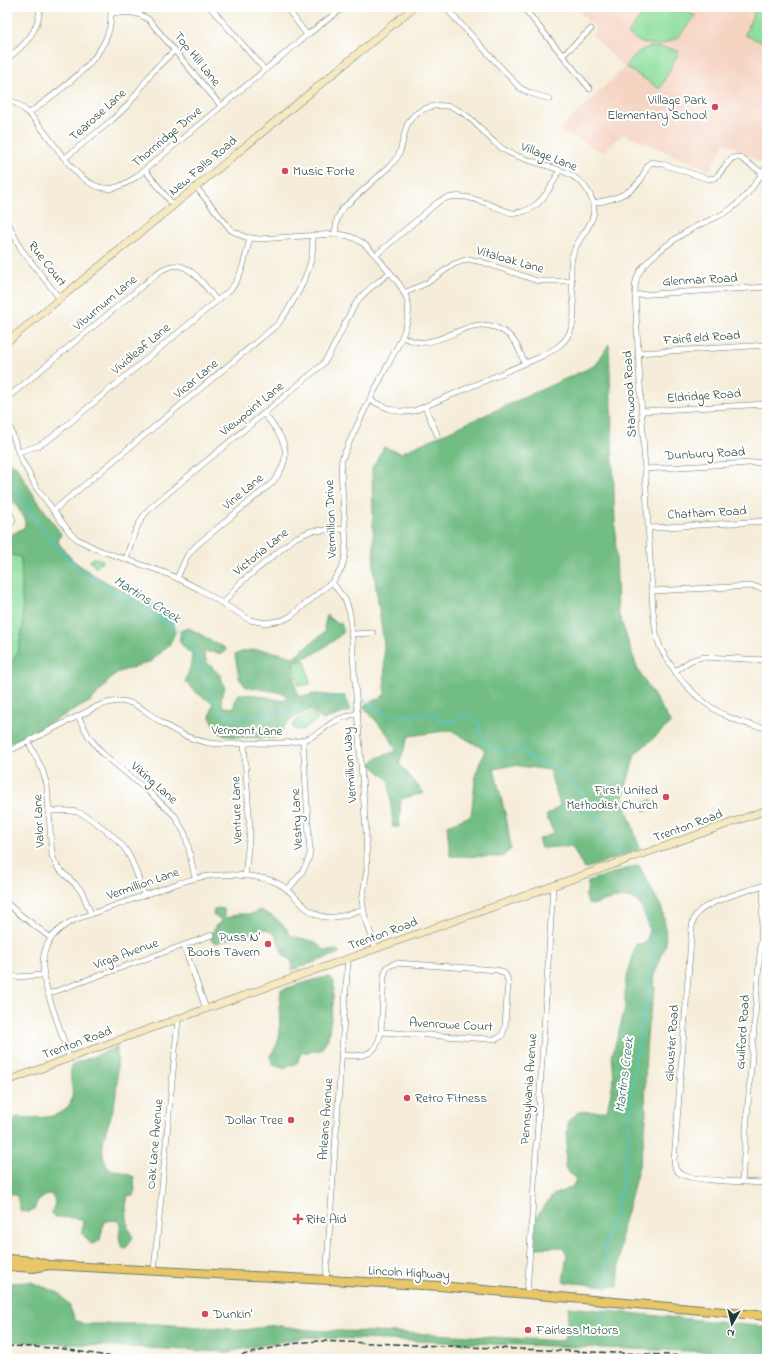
<svg xmlns="http://www.w3.org/2000/svg" width="774" height="1366" font-family="'Indie Flower',sans-serif">
<style>
.built{fill:#f5d3c1}
.green{fill:#8dde9d;stroke:#568e68}
.forest{fill:#72bd84;stroke:#487d5c}
.lines{fill:none;stroke-linecap:round;stroke-linejoin:round}
.stream{stroke:#57c5cc;stroke-width:1.5}
.street-casing{stroke:#6a7b6e;stroke-width:6}
.secondary-casing{stroke:#6a7b6e;stroke-width:8}
.primary-casing{stroke:#6a7b6e;stroke-width:10}
.street{stroke:#fff;stroke-width:5}
.secondary{stroke:#f6e9c3;stroke-width:7}
.primary{stroke:#e9c769;stroke-width:8}
.rail{stroke:#1f3d34;stroke-width:1.5;stroke-dasharray:6 3;stroke-linecap:butt}
.poi-dot{fill:#d1495b;stroke:#fff;stroke-width:1.5}
.labels{text-anchor:middle;dominant-baseline:central;stroke-width:4;stroke-linejoin:round;paint-order:stroke}
.street-label{font-size:13px;fill:#1f3d34;stroke:#fff}
.poi-label{font-size:13px;fill:#1f3d34;stroke:#fff;text-anchor:start}
.water-label{font-size:14px;font-style:italic;fill:#306662;stroke:#fff}
</style>
<rect width="100%" height="100%" fill="#fff"/>
<filter id="ink" filterUnits="userSpaceOnUse"><feTurbulence type="fractalNoise" baseFrequency=".025" numOctaves="2"/><feDisplacementMap in="SourceGraphic" scale="8" xChannelSelector="R" yChannelSelector="G"/><feConvolveMatrix kernelMatrix="1 2 1 2 8 2 1 2 1" color-interpolation-filters="sRGB"/></filter>
<filter id="wash" filterUnits="userSpaceOnUse"><feTurbulence type="fractalNoise" baseFrequency=".012" numOctaves="4" result="noise"/><feDisplacementMap in="SourceGraphic" scale="16" xChannelSelector="R" yChannelSelector="G"/><feGaussianBlur stdDeviation="0.9" result="paint"/><feColorMatrix in="noise" values="0 0 0 0 0 0 0 0 0 0 0 0 0 0 0 0 0 1.4 0 .05"/><feComposite in="paint" operator="in"/></filter>
<g filter="url(#wash)">
<rect width="100%" height="100%" fill="#f5edd9"/>
<!-- built -->
<path class="built" d="M576,7H767V157L763,164L725,142L710,170L623,134L603,152L559,130L624,68L592,34L596,30Z"/>
<!-- green -->
<g class="green">
<path d="M648,7H676L696,16L677,38L660,45L642,43L628,34Z"/>
<path d="M755,10L767,15V44L745,35Z"/>
<path d="M649,47H661L679,51L660,89L626,67C632,57 637,51 649,47Z"/>
<path d="M7,554L21,557L23,626L18,651L7,671Z"/>
<path d="M93,558L102,560L103,561L96,568L90,561Z"/>
<path d="M305,660L310,684L299,686L294,663Z"/>
<path d="M310,713L315,716L318,720L301,730L293,728V725L297,720Z"/>
<path d="M652,799L655,807L645,811L644,803Z"/>
</g>
<!-- forest -->
<g class="forest">
<path d="M609,344L618,612L638,670L671,723L635,754L623,798L640,849L584,869L572,846L541,848L538,840L554,833L546,816L560,805L549,770L514,765L494,769L507,822L511,849L502,857L450,856L447,825L471,816L476,773L485,750L451,730L409,736L399,763L424,793L401,799L399,827H393L389,780L370,764L377,758L396,751L390,737L363,706L385,695L384,645L374,573L372,468L384,447L401,453L596,365Z"/>
<path d="M7,461L16,466L33,494L61,534L58,542C63,548 68,556 74,561C103,585 141,597 173,615L175,633L169,645L152,661L116,673L91,701L27,735L7,744V671L18,651L23,626L21,557L7,554V537L25,527V519L7,491Z"/>
<path d="M327,615L333,621L341,623L344,632L332,642L314,654L293,662L296,689L300,696C308,697 310,694 316,694C326,695 335,696 345,696L350,711L323,720L310,710L290,720L275,738L233,737L219,733L210,717L213,703L198,694L185,682L191,665L192,655C183,646 176,643 182,630L189,628L225,648L226,651L222,654L214,652H203L207,662L220,675L225,688L221,698L223,707L234,708L235,701L239,694L257,695L283,701L288,696L278,692L246,687L239,678L235,655C252,645 276,652 293,657L325,632L324,627Z"/>
<path d="M639,865L662,909L665,924L666,944L653,978L655,990L648,1024L646,1050L645,1079L646,1120L642,1154L628,1208L622,1228L618,1287L563,1282L567,1254L562,1247L535,1248L536,1217L553,1195L572,1187L576,1180L565,1168L568,1121L579,1112L607,1111L614,1077L612,1056L625,1009V985L636,944L646,943C650,931 649,927 645,916C643,911 640,902 635,900C622,894 606,900 593,905L588,903L585,895L587,893L588,881Z"/>
<path d="M218,908L224,909V915L227,918L238,914H251L260,910C274,916 284,923 291,936L313,941L326,951L337,950L340,953L292,970V961L284,956L275,934L265,929L216,943L211,940L215,926L220,924L222,920L213,915L214,910Z"/>
<path d="M329,977L334,981L333,1004L328,1038L321,1050L301,1053L297,1063L284,1068L272,1065L270,1056L277,1045L280,1033L279,1007L281,990L317,979Z"/>
<path d="M117,1047C117,1065 118,1083 115,1100C112,1122 93,1149 109,1169L120,1171L134,1177L135,1193L133,1196L128,1195L126,1206L128,1229L133,1237L129,1244L125,1249C116,1243 120,1231 121,1223C117,1219 109,1220 104,1222L100,1240L94,1244L90,1243L82,1233L83,1220L77,1218L54,1217L51,1213C54,1207 57,1201 52,1195L48,1194L37,1202L35,1208L29,1212L21,1211C18,1205 19,1200 16,1195L7,1193V1136L9,1127L16,1117C34,1118 67,1121 72,1098C74,1088 68,1077 72,1066L76,1063Z"/>
<path d="M31,1282L59,1293L69,1305L75,1320L84,1324H158L245,1330L274,1325L309,1330L434,1334L563,1341L565,1337L569,1307L767,1327V1354L306,1337L227,1352L7,1341V1283Z"/>
</g>
<g class="lines">
<!-- stream -->
<g class="stream">
<path d="M7,474L37,523L77,569L156,618L173,626L189,640L220,711L233,717H254L285,711L326,699L348,702"/>
<path d="M364,701L388,715L400,717L434,713L439,721H452L463,715L473,716L479,725L483,741L498,752L521,747L529,758L559,769L580,791L615,847L624,853"/>
<path d="M606,1289L605,1246L620,1195L627,1152L635,1062L656,947L630,866"/>
<path d="M601,1323L603,1309"/>
</g>
</g>
</g>
<g filter="url(#ink)">
<g class="lines">
<!-- street casing -->
<g class="street-casing">
<g id="street">
<path d="M210,7L265,70"/>
<path d="M286,7L307,35"/>
<path d="M445,7L520,88L530,93L550,99"/>
<path d="M523,7L590,89"/>
<path d="M112,13C124,12 138,11 149,20L221,106"/>
<path d="M563,55L591,29"/>
<path d="M7,59C25,45 39,31 40,7"/>
<path d="M7,99C47,112 70,196 114,188C122,186 130,181 136,177L307,35L344,7"/>
<path d="M29,113C60,90 119,53 110,7"/>
<path d="M65,158L112,120L128,105L154,70L175,50"/>
<path d="M767,166C757,181 747,197 732,208C722,216 709,220 697,226C681,234 649,256 640,271C635,279 635,286 635,295L653,611C655,622 655,633 659,644C663,655 670,663 676,673C699,704 729,723 767,728"/>
<path d="M145,170L174,206"/>
<path d="M593,203C611,200 631,195 642,178C645,173 646,166 651,162L662,164L708,179L715,178L718,175L732,158L739,157L767,176"/>
<path d="M7,221L21,249L60,299"/>
<path d="M335,234L337,219L342,209L390,166C393,162 397,159 399,154C406,137 402,120 422,110C432,105 443,104 454,108C476,117 488,143 510,153C534,165 574,167 588,191C606,222 577,232 572,257C567,281 580,310 570,332C564,345 552,351 540,357L414,411C398,414 384,407 370,400"/>
<path d="M376,255L438,202C461,187 489,206 512,213C537,214 550,190 559,171"/>
<path d="M404,293L427,283L454,264L468,259L482,262L538,281H572"/>
<path d="M635,295L767,287"/>
<path d="M402,337C409,340 417,343 426,342C450,340 471,317 497,328C504,331 510,335 514,341C519,347 521,356 525,363"/>
<path d="M638,353L767,345"/>
<path d="M7,398L141,287C150,280 160,268 172,266C190,261 207,289 217,301"/>
<path d="M425,407L437,434"/>
<path d="M642,411L767,404"/>
<path d="M7,418L20,457L36,487L71,534L77,539L96,549L163,572L177,578L199,589L250,620L265,623L283,620L291,616L333,581L342,568L345,556L346,542L341,471L342,459L349,443C359,421 370,399 381,378C391,357 412,327 408,304C405,288 392,275 382,263C368,246 358,235 335,234L259,239L245,237L231,230L196,187"/>
<path d="M18,452L38,446L51,438L230,290C243,275 245,257 250,238"/>
<path d="M645,469L767,462"/>
<path d="M7,508L13,520L12,523L7,526"/>
<path d="M53,511L278,324C291,307 306,281 311,260C313,252 313,244 312,236"/>
<path d="M649,528L767,521"/>
<path d="M126,559C132,540 136,523 150,508L322,365C338,345 344,319 359,299C367,289 380,281 390,272"/>
<path d="M177,578L187,556L197,545L272,483C296,456 284,437 264,414"/>
<path d="M332,582L346,601L350,614L366,832L367,869L362,901L365,917L376,949"/>
<path d="M652,591L751,586L767,589"/>
<path d="M223,604L239,584L295,538L311,531L345,529"/>
<path d="M352,634L373,633"/>
<path d="M675,671L690,661L702,657L767,660"/>
<path d="M78,716L89,737L102,753L149,792L175,816L185,834L188,845L195,878"/>
<path d="M28,741L42,769L47,785L52,856L58,868L75,884L82,892L91,914"/>
<path d="M244,743L250,830L245,876"/>
<path d="M7,752L98,706C130,693 139,708 164,724C177,733 193,740 209,743C223,745 237,744 252,743C270,743 291,745 309,738C318,734 324,728 332,723C340,718 349,716 358,713"/>
<path d="M49,811C58,811 68,810 77,812C90,816 120,840 127,852C135,865 139,881 144,895"/>
<path d="M767,884C751,890 705,901 696,915C692,922 691,931 691,939L674,1161C675,1167 675,1171 681,1174C690,1181 751,1182 767,1183"/>
<path d="M288,889C298,878 307,868 310,853L303,740"/>
<path d="M7,903L18,913L51,938"/>
<path d="M184,946L206,1009"/>
<path d="M396,963L497,970C505,972 507,975 508,983L505,1026L502,1036L496,1039H489L381,1032L384,976L387,967Z"/>
<path d="M7,974L17,977L43,975"/>
<path d="M48,994L212,935"/>
<path d="M341,1055C363,1057 376,1057 381,1032"/>
<path d="M70,1059C64,1042 59,1026 53,1009C40,972 33,941 74,920L179,883C205,875 220,873 248,876C257,877 267,878 275,882C285,886 292,893 299,901C320,924 336,919 363,909"/>
<path d="M742,1181L761,940L764,885"/>
<path d="M154,1271L178,1019"/>
<path d="M326,1280L348,959"/>
<path d="M527,1294L553,887"/>
</g>
</g>
<!-- secondary casing -->
<g class="secondary-casing">
<g id="secondary">
<path d="M7,342L196,187L414,7"/>
<path d="M7,1081L121,1039L767,810"/>
</g>
</g>
<!-- primary casing -->
<g class="primary-casing">
<g id="primary">
<path d="M7,1259L34,1261L45,1264"/>
<path d="M7,1266L33,1268L49,1265L440,1286L767,1316"/>
</g>
</g>
<!-- street -->
<use href="#street" class="street"/>
<!-- secondary -->
<use href="#secondary" class="secondary"/>
<!-- primary -->
<use href="#primary" class="primary"/>
<!-- rail -->
<g class="rail">
<path d="M7,1346L57,1348L113,1357L159,1359"/>
<path d="M224,1359C256,1353 287,1342 320,1341L767,1359"/>
</g>
</g>
</g>
<!-- markers -->
<g class="poi-dot">
<circle cx="715" cy="107" r="4"/>
<circle cx="285" cy="171" r="4"/>
<circle cx="666" cy="797" r="4"/>
<circle cx="268" cy="944" r="4"/>
<circle cx="407" cy="1098" r="4"/>
<circle cx="291" cy="1120" r="4"/>
<path d="M296 1213h4v4h4v4h-4v4h-4v-4h-4v-4h4z"/>
<circle cx="205" cy="1314" r="4"/>
<circle cx="528" cy="1330" r="4"/>
</g>
<g class="labels">
<!-- street labels -->
<g class="street-label">
<text transform="translate(197 59) rotate(51)">Top Hill Lane</text>
<text transform="translate(98 115) rotate(-42)">Tearose Lane</text>
<text transform="translate(167 137) rotate(-40)">Thornridge Drive</text>
<text transform="translate(549 157) rotate(21)">Village Lane</text>
<text transform="translate(203 166) rotate(-40)">New Falls Road</text>
<text transform="translate(510 260) rotate(16)">Vitaloak Lane</text>
<text transform="translate(47 264) rotate(52)">Rue Court</text>
<text transform="translate(700 280) rotate(-3)">Glenmar Road</text>
<text transform="translate(105 303) rotate(-40)">Viburnum Lane</text>
<text transform="translate(702 338) rotate(-4)">Fairfield Road</text>
<text transform="translate(141 349) rotate(-40)">Vividleaf Lane</text>
<text transform="translate(196 379) rotate(-40)">Vicar Lane</text>
<text transform="translate(630 394) rotate(-93)">Stanwood Road</text>
<text transform="translate(704 396) rotate(-4)">Eldridge Road</text>
<text transform="translate(252 409) rotate(-39)">Viewpoint Lane</text>
<text transform="translate(705 454) rotate(-3)">Dunbury Road</text>
<text transform="translate(243 492) rotate(-40)">Vine Lane</text>
<text transform="translate(707 513) rotate(-3)">Chatham Road</text>
<text transform="translate(331 519) rotate(-92)">Vermillion Drive</text>
<text transform="translate(261 552) rotate(-39)">Victoria Lane</text>
<text transform="translate(247 731) rotate(1)">Vermont Lane</text>
<text transform="translate(350 765) rotate(-94)">Vermillion Way</text>
<text transform="translate(154 783) rotate(41)">Viking Lane</text>
<text transform="translate(237 810) rotate(-92)">Venture Lane</text>
<text transform="translate(297 819) rotate(-93)">Vestry Lane</text>
<text transform="translate(39 821) rotate(-93)">Valor Lane</text>
<text transform="translate(688 826) rotate(-20)">Trenton Road</text>
<text transform="translate(143 884) rotate(-19)">Vermillion Lane</text>
<text transform="translate(383 934) rotate(-20)">Trenton Road</text>
<text transform="translate(126 954) rotate(-20)">Virga Avenue</text>
<text transform="translate(451 1025) rotate(3)">Avenrowe Court</text>
<text transform="translate(743 1032) rotate(-86)">Guilford Road</text>
<text transform="translate(77 1043) rotate(-20)">Trenton Road</text>
<text transform="translate(672 1043) rotate(-86)">Glouster Road</text>
<text transform="translate(529 1089) rotate(-86)">Pennsylvania Avenue</text>
<text transform="translate(326 1119) rotate(-86)">Arleans Avenue</text>
<text transform="translate(155 1144) rotate(-85)">Oak Lane Avenue</text>
<text transform="translate(409 1273) rotate(3)">Lincoln Highway</text>
</g>
<!-- poi labels -->
<g class="poi-label">
<text x="707" y="100" text-anchor="end">Village Park<tspan x="707" dy="15">Elementary School</tspan></text>
<text x="293" y="171">Music Forte</text>
<text x="658" y="790" text-anchor="end">First United<tspan x="658" dy="15">Methodist Church</tspan></text>
<text x="260" y="937" text-anchor="end">Puss N'<tspan x="260" dy="15">Boots Tavern</tspan></text>
<text x="415" y="1098">Retro Fitness</text>
<text x="283" y="1120" text-anchor="end">Dollar Tree</text>
<text x="306" y="1219">Rite Aid</text>
<text x="213" y="1314">Dunkin'</text>
<text x="536" y="1330">Fairless Motors</text>
</g>
<!-- water labels -->
<g class="water-label">
<text transform="translate(147 600) rotate(32)">Martins Creek</text>
<text transform="translate(625 1075) rotate(-83)">Martins Creek</text>
</g>
</g>
<!-- margin -->
<rect width="774" height="1366" fill="none" stroke="#fff" stroke-width="24"/>
<!-- north arrow -->
<g transform="translate(732 1324) rotate(188)" stroke="#ffffff" stroke-width="3" paint-order="stroke">
<path d="M0-3L7 15L0 10L-7 15Z" fill="#1f3d34"/>
<text y="-6" font-size="11" font-weight="bold" text-anchor="middle" fill="#1f3d34">N</text>
</g>
</svg>
